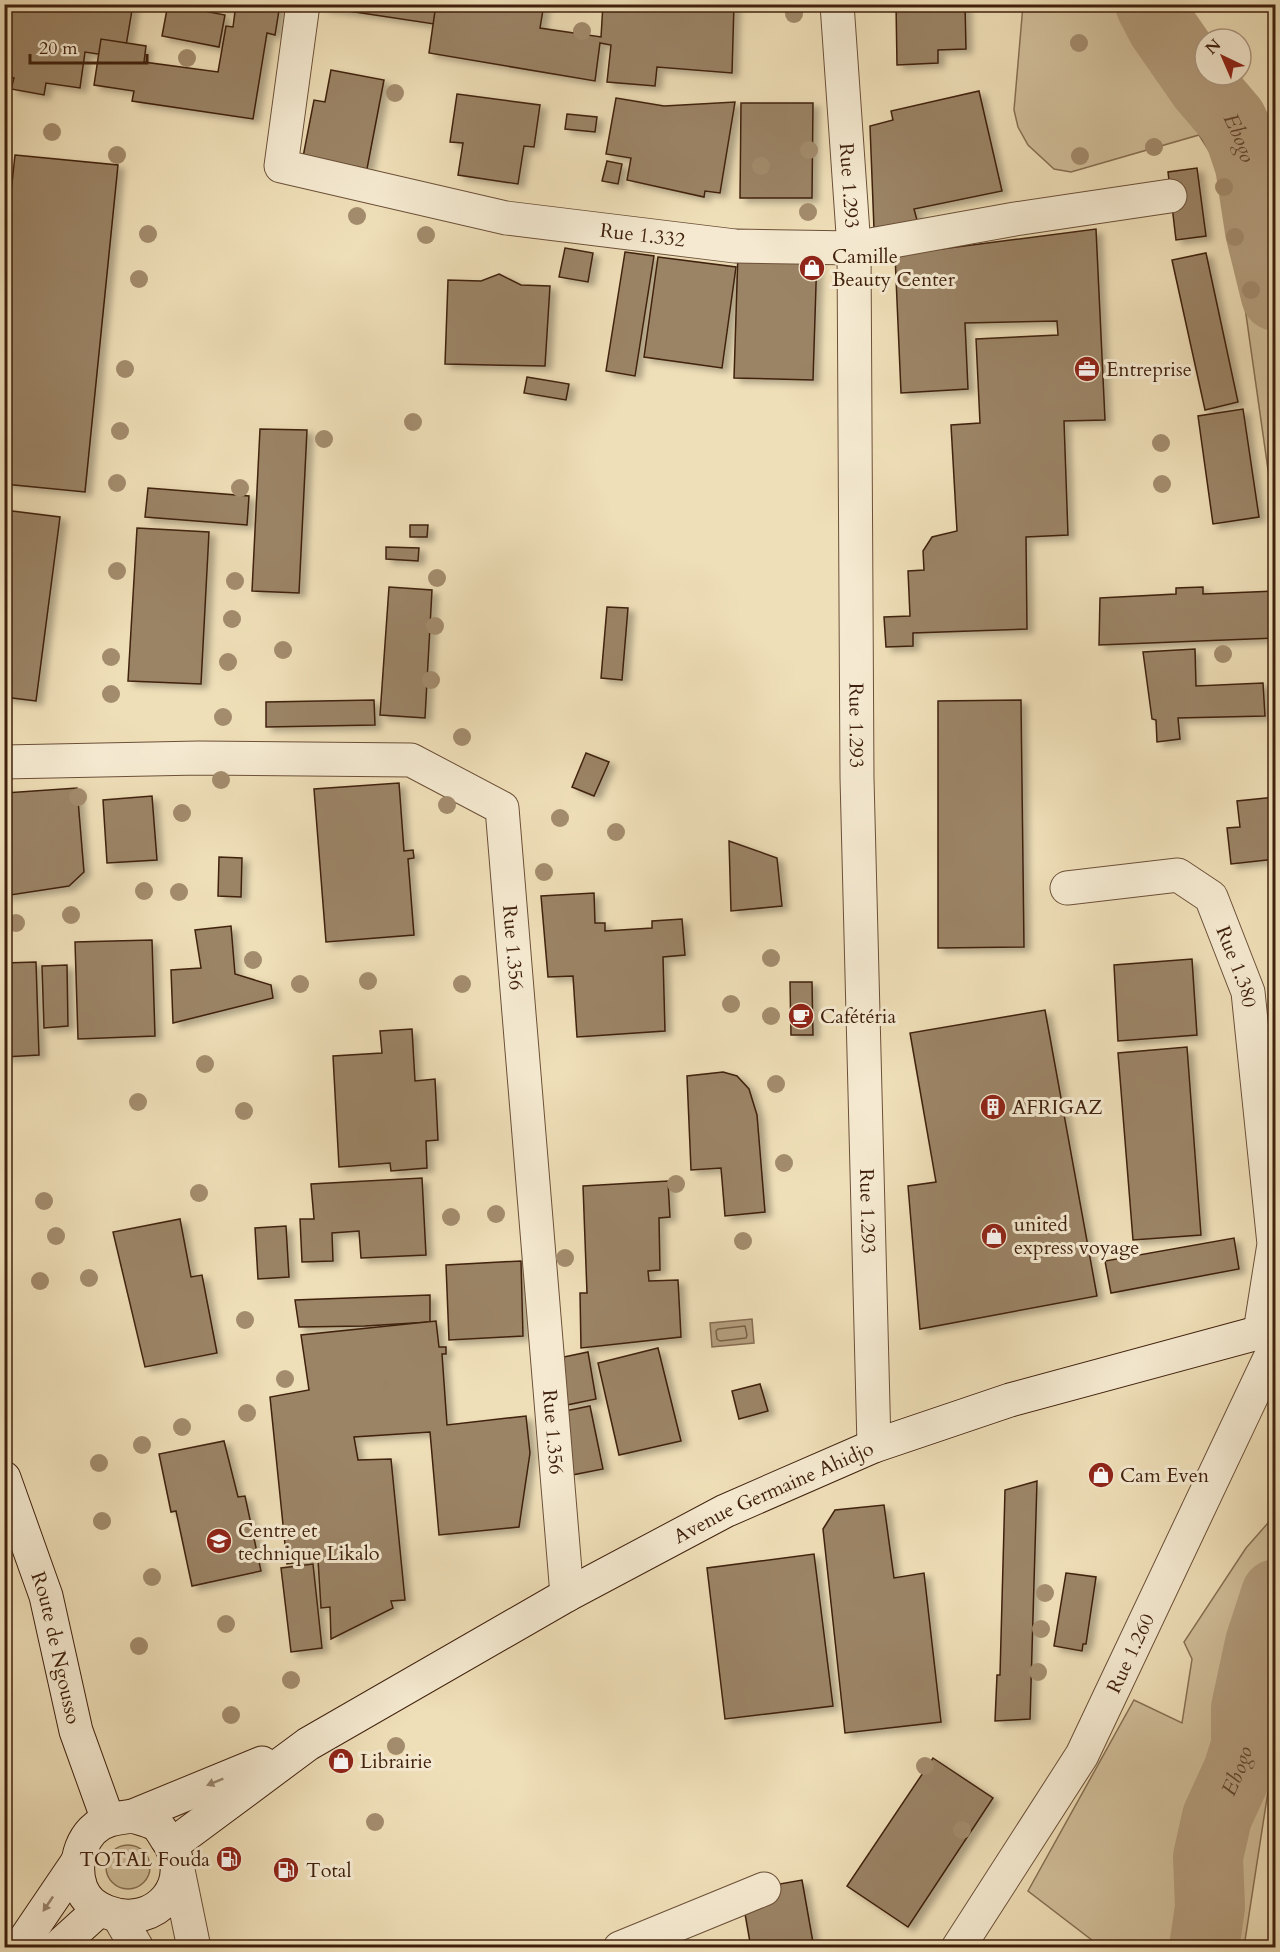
<svg xmlns="http://www.w3.org/2000/svg" width="1280" height="1952" font-family="Cardo,serif">
<style>
.green{fill:#d1bf9b;stroke:#887054;stroke-width:1.5}
.water{fill:#b49e7e;stroke:#866c51;stroke-width:1.5}
.lines{fill:none;stroke-linecap:round;stroke-linejoin:round}
.shore{stroke:#7a6046;stroke-width:1.5}
.river{stroke:#b49e7e;stroke-width:70}
.building{fill:#9b8466;stroke:#40210d;stroke-width:1.5;filter:url(#shadow)}
.minor-casing{stroke:#6c5038;stroke-width:35}
.tertiary-casing{stroke:#6c5038;stroke-width:35}
.secondary-casing{stroke:#40210d;stroke-width:35}
.minor{stroke:#f5ead1;stroke-width:33}
.tertiary{stroke:#f5ead1;stroke-width:33}
.secondary{stroke:#f5ead1;stroke-width:33}
.tree{fill:#a38c6d}
.oneway{fill:#9a866f}
.labels{text-anchor:middle;dominant-baseline:central;stroke-width:6;stroke-linejoin:round;paint-order:stroke}
.street-label{font-size:20px;fill:#40210d;stroke:#f5ead1}
.poi-label{font-size:20px;fill:#40210d;stroke:#f5ead1;text-anchor:start}
.water-label{font-size:21px;font-style:italic;fill:#63462f;stroke:#f5ead1}
</style>
<defs>
<filter id="shadow"><feDropShadow dx="6" dy="4" stdDeviation="3" flood-color="#0004"/></filter>
</defs>
<rect width="100%" height="100%" fill="#efdfb8"/>
<filter id="stains"><feTurbulence type="fractalNoise" baseFrequency=".00333" numOctaves="4"/><feColorMatrix values="0 0 0 0 .2 0 0 0 0 .09 0 0 0 0 .02 0 0 0 .5 -.17"/></filter>
<radialGradient id="worn" r=".72"><stop offset=".6" stop-color="#630" stop-opacity="0"/><stop offset="1" stop-color="#630" stop-opacity=".3"/></radialGradient>
<!-- green -->
<g class="green">
<path d="M1023,5H1169L1205,61V75H1214L1265,146L1276,180L1275,519L1235,237L1230,184L1199,135L1071,172L1054,169L1028,145L1018,127L1014,110Z"/>
<path d="M1275,1515V1746L1244,1947H1101L1028,1891L1134,1700L1182,1723L1192,1659L1184,1642L1246,1548Z"/>
<circle cx="128" cy="1867" r="22"/>
</g>
<!-- water -->
<path class="water" d="M752,1319L754,1343L712,1347L710,1323Z"/>
<g class="lines">
<!-- shore -->
<path class="shore" d="M745,1326L747,1335L746,1338L720,1341L717,1339L716,1331L718,1329Z"/>
<!-- river -->
<g class="river">
<path id="s1" d="M1150,4L1162,27L1203,86L1232,120L1241,139L1250,166L1260,231L1276,296"/>
<path id="s2" d="M1204,1948L1210,1907L1208,1857L1217,1817L1238,1771L1246,1746V1708L1260,1643L1276,1594"/>
</g>
</g>
<!-- building -->
<g class="building">
<path d="M4,4H133L124,58L85,52L80,88L46,83L44,95L11,89L14,78L4,77Z"/>
<path d="M168,4L225,15L219,47L162,36Z"/>
<path d="M200,4H261L259,14Z"/>
<path d="M236,4H280L275,35L267,33L253,119L132,101L134,91L94,85L101,39L146,46L144,62L218,72L226,26L233,27Z"/>
<path d="M322,4H436L434,24L322,7Z"/>
<path d="M436,4H544L540,28L601,37L603,4H734L732,73L657,67L655,86L607,82L611,45L600,43L595,81L429,53Z"/>
<path d="M896,4H965L966,49L938,50V63L897,65Z"/>
<path d="M331,70L384,80L367,169L303,157L314,100L325,102Z"/>
<path d="M979,91L1002,191L914,209L917,220L874,229L870,126L893,120L891,111Z"/>
<path d="M457,94L540,105L534,147L524,146L518,184L458,175L463,143L450,142Z"/>
<path d="M616,98L664,106L735,102L720,193L705,191L704,197L627,180L631,158L606,154Z"/>
<path d="M741,103H813L812,198H740Z"/>
<path d="M567,114L597,117L595,132L565,129Z"/>
<path d="M15,155L118,165L85,492L4,484V258Z"/>
<path d="M607,161L622,164L618,184L602,181Z"/>
<path d="M1197,168L1206,236L1176,240L1168,172Z"/>
<path d="M1096,229L1105,420L1064,421L1068,535L1026,537L1027,629L913,633V646L886,647L884,617L910,616L908,571L924,570L923,551L932,537L957,531L951,425L980,423L976,339L1058,335L1057,321L965,323L968,389L901,393L895,255Z"/>
<path d="M565,248L593,253L588,282L559,277Z"/>
<path d="M625,252L654,256L635,376L606,371Z"/>
<path d="M738,252L817,254L813,380L734,378Z"/>
<path d="M1206,253L1238,402L1205,410L1172,260Z"/>
<path d="M658,257L736,267L722,368L644,357Z"/>
<path d="M499,274L521,285L550,286L545,366L445,364L448,280L481,281Z"/>
<path d="M527,377L569,384L566,400L524,393Z"/>
<path d="M1243,409L1259,517L1213,524L1198,416Z"/>
<path d="M260,429L307,430L299,593L252,591Z"/>
<path d="M148,488L249,496L247,525L145,517Z"/>
<path d="M4,510L60,517L36,701L4,697Z"/>
<path d="M410,525H428L427,537H410Z"/>
<path d="M137,528L209,532L201,684L128,681Z"/>
<path d="M386,547L419,548L418,561L386,559Z"/>
<path d="M389,587L432,590L425,718L380,715Z"/>
<path d="M1203,587V594L1276,591V638L1099,645L1100,598L1176,594V588Z"/>
<path d="M607,607L628,608L622,680L601,678Z"/>
<path d="M1195,649L1196,686L1263,683L1265,716L1178,718L1180,739L1157,742L1156,720L1152,719L1143,652Z"/>
<path d="M374,700L375,725L266,727V702Z"/>
<path d="M1021,700L1024,947L938,948V701Z"/>
<path d="M586,753L609,762L594,796L572,787Z"/>
<path d="M399,783L404,851L413,850L414,858L408,859L414,935L326,942L314,789Z"/>
<path d="M4,784L5,793L77,788L84,872L69,886L4,896Z"/>
<path d="M152,796L157,860L107,863L103,800Z"/>
<path d="M1276,797V859L1231,864L1227,828L1240,827L1237,801Z"/>
<path d="M729,841L777,858L782,906L731,911Z"/>
<path d="M219,857L242,858L241,897L218,896Z"/>
<path d="M594,893L595,923H605V931L652,928V921L682,919L685,955L663,957L665,1031L577,1037L573,976L548,977L541,896Z"/>
<path d="M231,926L235,974L271,985L273,998L173,1023L171,970L201,968L195,930Z"/>
<path d="M152,940L155,1036L78,1039L75,942Z"/>
<path d="M1192,959L1197,1035L1118,1041L1114,965Z"/>
<path d="M36,962L39,1055L4,1057V963Z"/>
<path d="M67,965L68,1026L44,1028L42,966Z"/>
<path d="M790,982H812L813,1035H791Z"/>
<path d="M1045,1010L1097,1296L920,1329L908,1186L936,1182L910,1033Z"/>
<path d="M412,1029L415,1081L435,1079L438,1140L426,1141L427,1168L391,1171L390,1163L339,1167L333,1056L382,1053L380,1031Z"/>
<path d="M1187,1047L1201,1235L1133,1240L1118,1053Z"/>
<path d="M723,1072L737,1076L749,1089L757,1115L765,1212L725,1216L721,1168L691,1170L687,1076Z"/>
<path d="M422,1178L426,1255L361,1258L359,1231L332,1233L333,1261L302,1262L300,1219H314L311,1184Z"/>
<path d="M668,1181L670,1217L659,1218L660,1270L648,1271L649,1281L678,1280L681,1337L581,1348L580,1293H587L583,1186Z"/>
<path d="M180,1219L191,1277L202,1275L217,1353L145,1367L113,1232Z"/>
<path d="M286,1226L289,1277L258,1279L255,1228Z"/>
<path d="M1234,1238L1239,1269L1111,1293L1105,1261Z"/>
<path d="M521,1261L523,1336L449,1340L446,1265Z"/>
<path d="M430,1295V1322L365,1326L299,1327L295,1300Z"/>
<path d="M436,1321L439,1347H446V1354H442L447,1425L526,1416L530,1453L519,1527L439,1535L430,1432L354,1437L358,1460L391,1459L405,1600L391,1601L393,1608L331,1639L330,1607L321,1608L318,1560L287,1564L270,1397L309,1390L301,1335Z"/>
<path d="M658,1348L681,1441L619,1455L598,1363Z"/>
<path d="M588,1352L596,1399L562,1406L554,1359Z"/>
<path d="M760,1384L768,1411L739,1419L732,1391Z"/>
<path d="M590,1406L603,1469L572,1475L560,1412Z"/>
<path d="M224,1441L238,1497L245,1496L261,1571L192,1586L176,1511L171,1512L159,1454Z"/>
<path d="M1037,1481L1030,1719L995,1721L997,1675H1000L1005,1490Z"/>
<path d="M884,1505L894,1578L924,1573L941,1722L845,1733L823,1529L835,1510Z"/>
<path d="M814,1554L833,1706L725,1719L707,1568Z"/>
<path d="M313,1564L322,1648L291,1652L281,1568Z"/>
<path d="M1066,1573L1096,1577L1086,1644H1083L1082,1651L1054,1646Z"/>
<path d="M933,1758L993,1798L908,1927L847,1886Z"/>
<path d="M802,1880L814,1948H751L741,1891Z"/>
</g>
<g class="lines">
<!-- minor casing -->
<g class="minor-casing">
<g id="minor">
<path id="s3" d="M303,4L281,166L506,218L735,246L854,248L1015,219L1170,196"/>
<path id="s4" d="M837,4L854,248L857,778L874,1446"/>
<path id="s5" d="M4,762L199,758L411,760L502,808L567,1595"/>
<path id="s6" d="M1067,888L1178,875L1211,897L1248,992L1274,1244L1260,1332"/>
<path d="M620,1948L764,1889"/>
<path id="s7" d="M958,1948L1082,1755L1276,1345"/>
</g>
</g>
<!-- tertiary casing -->
<g class="tertiary-casing">
<g id="tertiary">
<path d="M178,1870L194,1948"/>
<path d="M119,1917L137,1948"/>
</g>
</g>
<!-- secondary casing -->
<g class="secondary-casing">
<g id="secondary">
<path id="s8" d="M4,1478L46,1596L76,1731L108,1820"/>
<path d="M133,1816C140,1819 148,1820 155,1824C159,1826 163,1833 166,1838C198,1881 156,1931 107,1912C94,1907 86,1900 81,1888C72,1863 82,1828 110,1820C117,1818 126,1817 133,1816Z"/>
<path d="M133,1816L262,1763"/>
<path id="s9" d="M172,1845L308,1744L567,1595L725,1511L874,1446L1010,1400L1276,1328"/>
<path d="M19,1948L78,1861"/>
<path d="M57,1948L100,1909"/>
</g>
</g>
<!-- minor -->
<use href="#minor" class="minor"/>
<!-- tertiary -->
<use href="#tertiary" class="tertiary"/>
<!-- secondary -->
<use href="#secondary" class="secondary"/>
</g>
<!-- trees -->
<g class="tree">
<circle cx="794" cy="14" r="9"/>
<circle cx="582" cy="31" r="9"/>
<circle cx="1079" cy="43" r="9"/>
<circle cx="187" cy="58" r="9"/>
<circle cx="395" cy="93" r="9"/>
<circle cx="52" cy="132" r="9"/>
<circle cx="1154" cy="147" r="9"/>
<circle cx="809" cy="150" r="9"/>
<circle cx="117" cy="155" r="9"/>
<circle cx="1080" cy="156" r="9"/>
<circle cx="761" cy="166" r="9"/>
<circle cx="1224" cy="187" r="9"/>
<circle cx="808" cy="212" r="9"/>
<circle cx="357" cy="216" r="9"/>
<circle cx="148" cy="234" r="9"/>
<circle cx="426" cy="235" r="9"/>
<circle cx="1235" cy="237" r="9"/>
<circle cx="139" cy="279" r="9"/>
<circle cx="1251" cy="290" r="9"/>
<circle cx="125" cy="369" r="9"/>
<circle cx="413" cy="422" r="9"/>
<circle cx="120" cy="431" r="9"/>
<circle cx="324" cy="439" r="9"/>
<circle cx="1161" cy="443" r="9"/>
<circle cx="117" cy="483" r="9"/>
<circle cx="1162" cy="484" r="9"/>
<circle cx="240" cy="488" r="9"/>
<circle cx="117" cy="571" r="9"/>
<circle cx="437" cy="578" r="9"/>
<circle cx="235" cy="581" r="9"/>
<circle cx="232" cy="619" r="9"/>
<circle cx="435" cy="626" r="9"/>
<circle cx="283" cy="650" r="9"/>
<circle cx="1223" cy="654" r="9"/>
<circle cx="111" cy="657" r="9"/>
<circle cx="228" cy="662" r="9"/>
<circle cx="431" cy="680" r="9"/>
<circle cx="111" cy="694" r="9"/>
<circle cx="223" cy="717" r="9"/>
<circle cx="462" cy="737" r="9"/>
<circle cx="221" cy="780" r="9"/>
<circle cx="78" cy="797" r="9"/>
<circle cx="447" cy="805" r="9"/>
<circle cx="182" cy="813" r="9"/>
<circle cx="560" cy="818" r="9"/>
<circle cx="616" cy="832" r="9"/>
<circle cx="544" cy="872" r="9"/>
<circle cx="144" cy="891" r="9"/>
<circle cx="179" cy="892" r="9"/>
<circle cx="71" cy="915" r="9"/>
<circle cx="16" cy="923" r="9"/>
<circle cx="771" cy="958" r="9"/>
<circle cx="253" cy="960" r="9"/>
<circle cx="368" cy="981" r="9"/>
<circle cx="300" cy="984" r="9"/>
<circle cx="462" cy="984" r="9"/>
<circle cx="731" cy="1004" r="9"/>
<circle cx="771" cy="1016" r="9"/>
<circle cx="205" cy="1064" r="9"/>
<circle cx="776" cy="1084" r="9"/>
<circle cx="138" cy="1102" r="9"/>
<circle cx="244" cy="1111" r="9"/>
<circle cx="784" cy="1163" r="9"/>
<circle cx="676" cy="1184" r="9"/>
<circle cx="199" cy="1193" r="9"/>
<circle cx="44" cy="1201" r="9"/>
<circle cx="496" cy="1214" r="9"/>
<circle cx="451" cy="1217" r="9"/>
<circle cx="56" cy="1236" r="9"/>
<circle cx="743" cy="1241" r="9"/>
<circle cx="565" cy="1258" r="9"/>
<circle cx="89" cy="1278" r="9"/>
<circle cx="40" cy="1281" r="9"/>
<circle cx="245" cy="1320" r="9"/>
<circle cx="285" cy="1379" r="9"/>
<circle cx="247" cy="1413" r="9"/>
<circle cx="182" cy="1427" r="9"/>
<circle cx="142" cy="1445" r="9"/>
<circle cx="99" cy="1463" r="9"/>
<circle cx="102" cy="1521" r="9"/>
<circle cx="152" cy="1577" r="9"/>
<circle cx="1045" cy="1593" r="9"/>
<circle cx="226" cy="1624" r="9"/>
<circle cx="1041" cy="1629" r="9"/>
<circle cx="139" cy="1646" r="9"/>
<circle cx="1038" cy="1672" r="9"/>
<circle cx="291" cy="1680" r="9"/>
<circle cx="231" cy="1715" r="9"/>
<circle cx="396" cy="1746" r="9"/>
<circle cx="925" cy="1766" r="9"/>
<circle cx="375" cy="1822" r="9"/>
<circle cx="962" cy="1830" r="9"/>
</g>
<!-- one-way arrows -->
<defs><path id="oneway-solid" d="M-6-.8H1V-3.2L6.5 0L1 3.2V.8H-6Z" transform="scale(1.5)"/></defs>
<g class="oneway">
<use href="#oneway-solid" transform="translate(215 1782) rotate(158)"/>
<use href="#oneway-solid" transform="translate(48 1904) rotate(124)"/>
</g>
<!-- icons -->
<defs>
<g id="shop-disc" transform="scale(1.35)"><circle r="9.5" fill="#8f2418" stroke="#f5ead1"/><path d="M-5-2.5h2.3a2.7 3.5 0 0 1 5.4 0H5L5.5 6h-11ZM-1.5-2.5h3a1.5 2.3 0 0 0-3 0Z" fill="#fff"/></g>
<g id="office-disc" transform="scale(1.35)"><circle r="9.5" fill="#8f2418" stroke="#f5ead1"/><path d="M-6-3h4V-5.5h4V-3h4V5H-6ZM-1-4.5V-3h2v-1.5ZM-6 0V1H6V0Z" fill="#fff"/></g>
<g id="cafe-disc" transform="scale(1.35)"><circle r="9.5" fill="#8f2418" stroke="#f5ead1"/><path d="M-5.5-4.5H6V0H3Q3 3.5 0 3.5H-2.5Q-5.5 3.5-5.5 0ZM3-3.2v2h1.7v-2ZM-6 4.5H4V6H-6Z" fill="#fff"/></g>
<g id="building-disc" transform="scale(1.35)"><circle r="9.5" fill="#8f2418" stroke="#f5ead1"/><path d="M-4-6H4V6H1V3H-1V6H-4ZM-2.5-4.3h1.7v1.8h-1.7ZM.8-4.3h1.7v1.8H.8ZM-2.5-1h1.7V.8h-1.7ZM.8-1h1.7V.8H.8Z" fill="#fff"/></g>
<g id="school-disc" transform="scale(1.35)"><circle r="9.5" fill="#8f2418" stroke="#f5ead1"/><path d="M0-5L7-2L0 1L-7-2ZM-4 1L0 2.5L4 1V4Q0 6-4 4Z" fill="#fff"/></g>
<g id="fuel-disc" transform="scale(1.35)"><circle r="9.5" fill="#8f2418" stroke="#f5ead1"/><path d="M-5.5-6h7V0h2V4h1.3V-2.5L3-4.5l.8-.8L6-3V5H2.5V1h-1V6h-7ZM-4.2-4.7v3.2H.2V-4.7Z" fill="#fff"/></g>
</defs>
<g fill-rule="evenodd">
<use href="#shop-disc" x="812" y="268"/>
<use href="#office-disc" x="1087" y="369"/>
<use href="#cafe-disc" x="801" y="1016"/>
<use href="#building-disc" x="993" y="1107"/>
<use href="#shop-disc" x="994" y="1236"/>
<use href="#shop-disc" x="1101" y="1475"/>
<use href="#school-disc" x="219" y="1541"/>
<use href="#shop-disc" x="341" y="1761"/>
<use href="#fuel-disc" x="229" y="1859"/>
<use href="#fuel-disc" x="286" y="1870"/>
</g>
<g class="labels">
<!-- street labels -->
<g class="street-label">
<text stroke="none"><textPath href="#s4" startOffset="182">Rue 1.293</textPath></text>
<text stroke="none"><textPath href="#s3" startOffset="532">Rue 1.332</textPath></text>
<text stroke="none"><textPath href="#s4" startOffset="722">Rue 1.293</textPath></text>
<text stroke="none"><textPath href="#s5" startOffset="650">Rue 1.356</textPath></text>
<text stroke="none"><textPath href="#s6" startOffset="226">Rue 1.380</textPath></text>
<text stroke="none"><textPath href="#s4" startOffset="1208">Rue 1.293</textPath></text>
<text stroke="none"><textPath href="#s5" startOffset="1136">Rue 1.356</textPath></text>
<text stroke="none"><textPath href="#s9" startOffset="699">Avenue Germaine Ahidjo</textPath></text>
<text stroke="none"><textPath href="#s8" startOffset="178">Route de Ngousso</textPath></text>
<text stroke="none"><textPath href="#s7" startOffset="342">Rue 1.260</textPath></text>
</g>
<!-- poi labels -->
<g class="poi-label">
<text x="832" y="256">Camille<tspan x="832" dy="23">Beauty Center</tspan></text>
<text x="1106" y="369">Entreprise</text>
<text x="820" y="1016">Cafétéria</text>
<text x="1012" y="1107">AFRIGAZ</text>
<text x="1014" y="1224">united<tspan x="1014" dy="23">express voyage</tspan></text>
<text x="1120" y="1475">Cam Even</text>
<text x="238" y="1530">Centre et<tspan x="238" dy="23">technique Likalo</tspan></text>
<text x="360" y="1761">Librairie</text>
<text x="210" y="1859" text-anchor="end">TOTAL Fouda</text>
<text x="306" y="1870">Total</text>
</g>
<!-- water labels -->
<g class="water-label">
<text stroke="none"><textPath href="#s1" startOffset="162">Ebogo</textPath></text>
<text stroke="none"><textPath href="#s2" startOffset="183">Ebogo</textPath></text>
</g>
</g>
<!-- margin -->
<rect width="1280" height="1952" fill="none" stroke="#efdfb8" stroke-width="24"/>
<rect x="6" y="6" width="1268" height="1940" fill="none" stroke="#40210d" stroke-width="3"/>
<rect x="12" y="12" width="1256" height="1928" fill="none" stroke="#40210d" stroke-width="1.5"/>
<!-- north arrow -->
<g transform="translate(1223 57) rotate(316)"><circle r="28" fill="#f5ead1" stroke="#ad9a83" stroke-width="1.5"/>
<path d="M0-4.5L10 22L0 15L-10 22Z" fill="#8f2418"/>
<text y="-9" font-size="16" font-weight="bold" text-anchor="middle" fill="#40210d">N</text>
</g>
<!-- scale -->
<path d="M30 54v9h117v-9" fill="none" stroke="#40210d" stroke-width="3"/>
<text x="39" y="54" font-size="18" fill="#40210d" stroke="#f5ead1" stroke-width="4.5" paint-order="stroke">20 m</text>
<rect width="100%" height="100%" filter="url(#stains)"/>
<rect width="100%" height="100%" fill="url(#worn)"/>
</svg>
